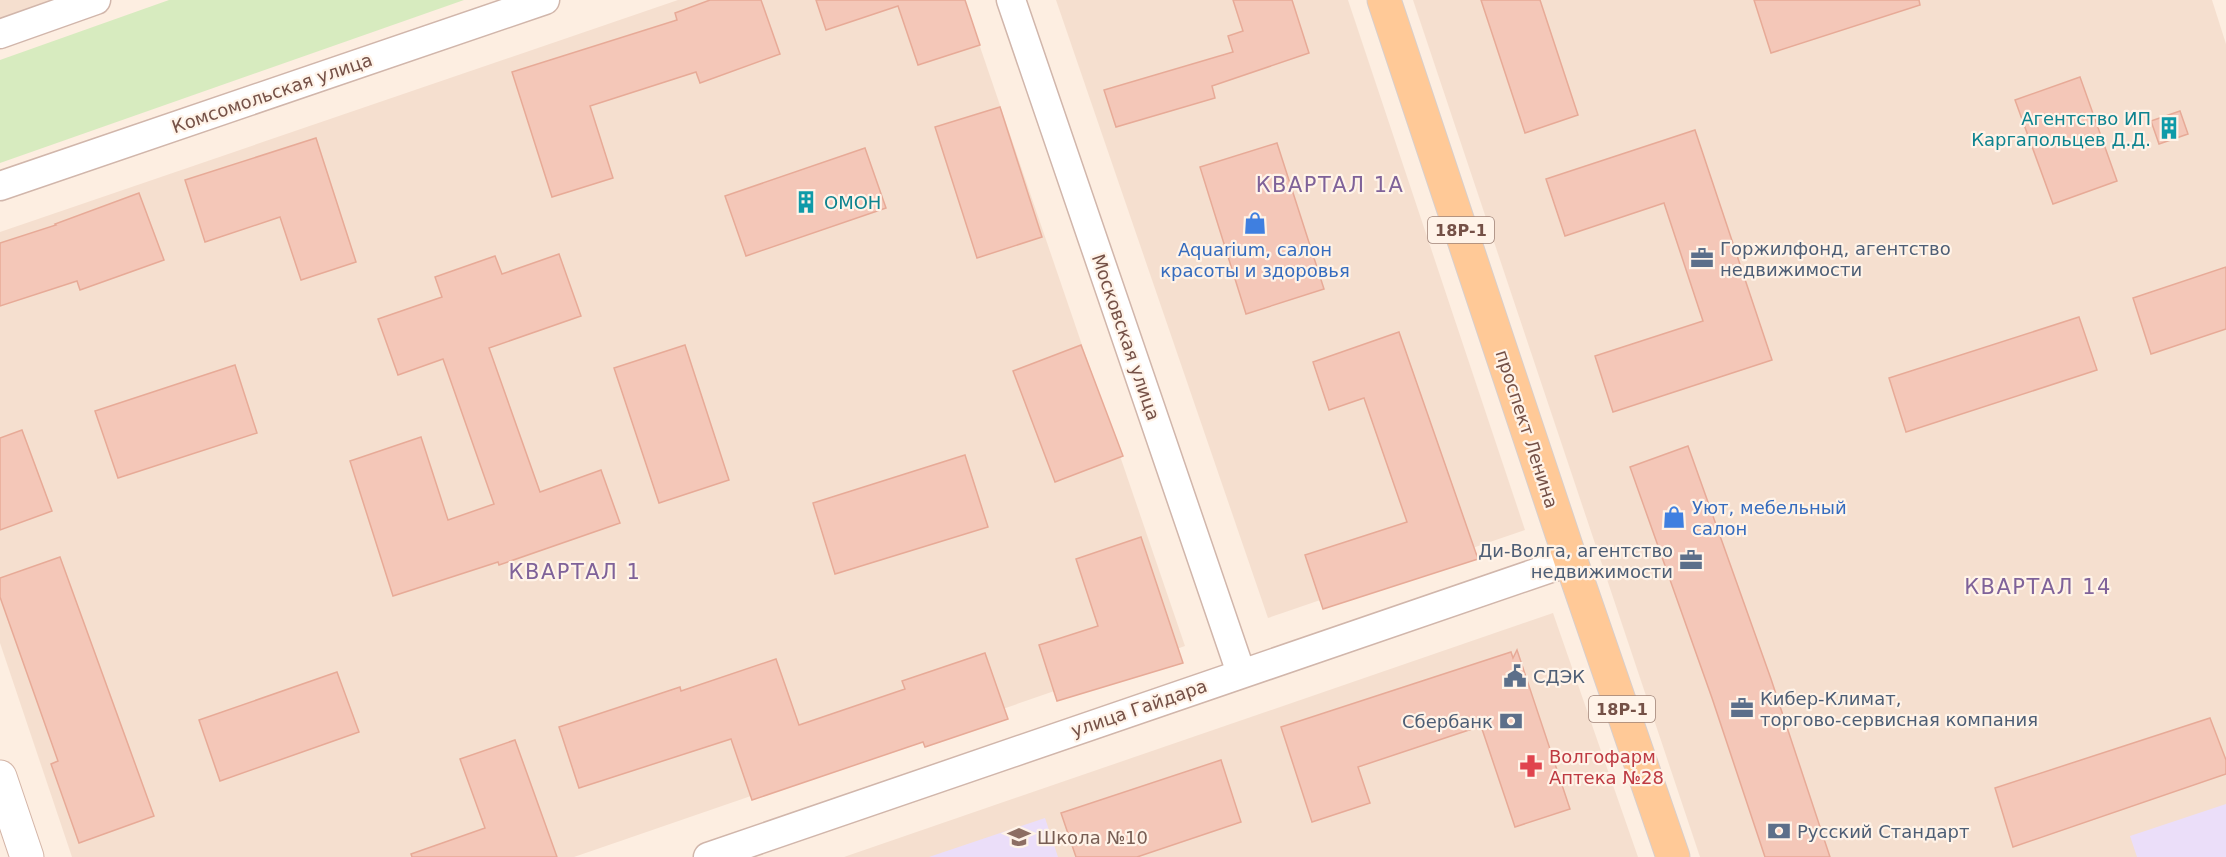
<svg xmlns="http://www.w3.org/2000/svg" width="2226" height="857" font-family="'DejaVu Sans',sans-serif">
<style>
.residential{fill:#f5dfcf}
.education{fill:#ebdef9}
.green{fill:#d7ebbf}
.building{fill:#f4c7b8;stroke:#e7aa97;stroke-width:1.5}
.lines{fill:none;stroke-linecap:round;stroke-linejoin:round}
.street-casing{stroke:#d1b6ab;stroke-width:31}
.secondary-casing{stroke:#d4b5a7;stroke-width:35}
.primary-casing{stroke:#d8cecb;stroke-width:35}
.street{stroke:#fff;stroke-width:28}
.secondary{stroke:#fff;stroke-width:33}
.primary{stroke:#ffc997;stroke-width:33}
.labels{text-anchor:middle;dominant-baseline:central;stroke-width:4.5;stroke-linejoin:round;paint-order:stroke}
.shield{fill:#fff3e8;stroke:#9e8277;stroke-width:1.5}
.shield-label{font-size:16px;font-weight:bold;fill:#755147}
.street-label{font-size:18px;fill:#755147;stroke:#fff3e8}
.culture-label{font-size:18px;fill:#0d838f;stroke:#fff3e8;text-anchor:end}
.service-label{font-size:18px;fill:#4e5e75;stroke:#fff3e8;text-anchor:start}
.shop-label{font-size:18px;fill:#366cbe;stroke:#fff3e8}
.health-label{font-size:18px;fill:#be3a42;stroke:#fff3e8;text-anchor:start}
.education-label{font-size:18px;fill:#785e54;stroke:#fff3e8;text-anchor:start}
.quarter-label{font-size:21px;letter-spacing:1.5px;fill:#7f6299;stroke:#fff3e8}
</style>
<rect width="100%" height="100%" fill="#fdeee1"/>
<!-- residential -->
<g class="residential">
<path d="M0,0H63L0,22Z"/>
<path d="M678,0H964L1185,646L574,857H72L0,643V232Z"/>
<path d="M1056,0H1348L1525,530L1268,618Z"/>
<path d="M1413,0H2212L2226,44V857H1700Z"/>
<path d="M1553,613L1638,857H844Z"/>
</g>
<!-- education -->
<g class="education">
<path d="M2226,804V857H2137L2130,836Z"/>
<path d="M1045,818L1058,857H929Z"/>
</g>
<!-- green -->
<path class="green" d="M169,0H464L0,163V60Z"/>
<!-- building -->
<g class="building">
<path d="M710,0H761L780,54L700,83L696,72L590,106L613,178L552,197L512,72L677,20L675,13Z"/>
<path d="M816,0H965L980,45L918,65L898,6L826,30Z"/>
<path d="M1233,0H1292L1309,53L1212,86L1215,98L1116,127L1104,90L1233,52L1228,36L1243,31Z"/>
<path d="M1481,0H1540L1578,115L1525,133Z"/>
<path d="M1754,0H1919L1920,5L1771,53Z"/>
<path d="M2080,77L2117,181L2053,204L2015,100Z"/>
<path d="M1000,107L1042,237L977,258L935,127Z"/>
<path d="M2180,111L2188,134L2159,144L2151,121Z"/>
<path d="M1695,130L1772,360L1613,412L1595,356L1703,321L1664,203L1565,236L1546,179Z"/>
<path d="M316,138L356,262L301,280L280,217L205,242L185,180Z"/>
<path d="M1277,143L1324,289L1246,314L1200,167Z"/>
<path d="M865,148L886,208L746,256L725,196Z"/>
<path d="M139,193L164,260L80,290L77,281L0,306V243L56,225L55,224Z"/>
<path d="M559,254L581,316L489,348L540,492L601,470L620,523L499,565L498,562L393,596L350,461L421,437L448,520L494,504L443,359L398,375L378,319L442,297L435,277L495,256L502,274Z"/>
<path d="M2226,267V329L2151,354L2133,298Z"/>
<path d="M2079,317L2097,370L1906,432L1889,378Z"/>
<path d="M1399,332L1478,559L1323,609L1305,555L1407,522L1364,398L1329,410L1313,362Z"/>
<path d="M685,345L729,480L659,503L614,368Z"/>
<path d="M1081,345L1123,456L1055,482L1013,371Z"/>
<path d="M235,365L257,433L118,478L95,411Z"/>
<path d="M22,430L52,511L0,530V438Z"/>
<path d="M1688,446L1771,679L1830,857H1765L1712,698L1630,467Z"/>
<path d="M965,455L988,527L835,574L813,503Z"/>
<path d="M1141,537L1183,663L1057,701L1039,645L1098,626L1076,559Z"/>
<path d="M60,557L154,816L79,843L51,764L58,761L0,597V578Z"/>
<path d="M1517,650L1570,809L1515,827L1481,726L1358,767L1370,803L1312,822L1281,727L1511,652L1513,658Z"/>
<path d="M985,653L1008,719L925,747L923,742L752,800L731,739L579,788L559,727L680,687L681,691L776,659L799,725L905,689L902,681Z"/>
<path d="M337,672L359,732L220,781L199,720Z"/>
<path d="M2210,718L2226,760V774L2013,847L1995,788Z"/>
<path d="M515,740L557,857H412L411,854L485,828L460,759Z"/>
<path d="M1221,760L1241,822L1137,857H1076L1061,813Z"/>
</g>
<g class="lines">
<!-- street casing -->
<g class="street-casing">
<g id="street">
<path d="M1011,0L1241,673"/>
<path d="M0,34L96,0"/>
<path d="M0,186L545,0"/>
<path d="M708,857L1571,561"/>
</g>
</g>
<!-- secondary casing -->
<g class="secondary-casing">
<path id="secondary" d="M0,777L27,857"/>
</g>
<!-- primary casing -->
<g class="primary-casing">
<path id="primary" d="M1384,0L1571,561L1673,857"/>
</g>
<!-- street -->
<use href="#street" class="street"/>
<!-- secondary -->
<use href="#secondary" class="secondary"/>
<!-- primary -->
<use href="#primary" class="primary"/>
</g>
<!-- icons -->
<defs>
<g id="building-bare" transform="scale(1.8)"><path d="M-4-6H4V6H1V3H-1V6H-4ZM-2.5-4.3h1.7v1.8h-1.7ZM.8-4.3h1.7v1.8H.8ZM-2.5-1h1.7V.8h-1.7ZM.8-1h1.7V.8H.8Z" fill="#0f9aa8" stroke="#fff3e8" stroke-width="2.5" paint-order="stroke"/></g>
<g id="shop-bare" transform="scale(1.8)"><path d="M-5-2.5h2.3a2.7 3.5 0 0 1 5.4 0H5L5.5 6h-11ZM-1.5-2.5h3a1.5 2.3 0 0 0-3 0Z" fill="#3f7fe0" stroke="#fff3e8" stroke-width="2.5" paint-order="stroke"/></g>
<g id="office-bare" transform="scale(1.8)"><path d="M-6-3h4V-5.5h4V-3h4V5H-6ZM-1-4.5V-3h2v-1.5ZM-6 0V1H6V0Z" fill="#5c6f8a" stroke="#fff3e8" stroke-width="2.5" paint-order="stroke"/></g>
<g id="civic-bare" transform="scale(1.8)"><path d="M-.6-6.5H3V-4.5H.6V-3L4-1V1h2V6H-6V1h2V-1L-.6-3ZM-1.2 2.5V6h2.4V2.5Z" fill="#5c6f8a" stroke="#fff3e8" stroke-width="2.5" paint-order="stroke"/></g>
<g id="bank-bare" transform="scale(1.8)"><path d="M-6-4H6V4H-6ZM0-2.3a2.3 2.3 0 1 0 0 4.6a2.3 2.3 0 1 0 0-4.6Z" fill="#5c6f8a" stroke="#fff3e8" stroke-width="2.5" paint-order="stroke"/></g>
<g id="pharmacy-bare" transform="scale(1.8)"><path d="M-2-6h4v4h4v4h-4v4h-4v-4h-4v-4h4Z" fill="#e0444e" stroke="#fff3e8" stroke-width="2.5" paint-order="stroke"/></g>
<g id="school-bare" transform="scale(1.8)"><path d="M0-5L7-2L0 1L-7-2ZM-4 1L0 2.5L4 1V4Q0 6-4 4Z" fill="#8d6e63" stroke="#fff3e8" stroke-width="2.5" paint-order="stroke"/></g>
</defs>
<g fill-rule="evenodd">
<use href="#building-bare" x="2169" y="128"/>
<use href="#building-bare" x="806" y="202"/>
<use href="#shop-bare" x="1255" y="223"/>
<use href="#office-bare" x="1702" y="258"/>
<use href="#shop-bare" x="1674" y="517"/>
<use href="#office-bare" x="1691" y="560"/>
<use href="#civic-bare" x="1515" y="676"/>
<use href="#office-bare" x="1742" y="708"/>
<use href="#bank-bare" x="1511" y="721"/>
<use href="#pharmacy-bare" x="1531" y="766"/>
<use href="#bank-bare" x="1779" y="831"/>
<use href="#school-bare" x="1019" y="837"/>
</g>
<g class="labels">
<!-- shield labels -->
<g class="shield">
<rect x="1428" y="217" width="66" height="26" rx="4.5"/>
<rect x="1589" y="696" width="66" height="26" rx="4.5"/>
</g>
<g class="shield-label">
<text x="1461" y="230">18Р-1</text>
<text x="1622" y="709">18Р-1</text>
</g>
<!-- street labels -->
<g class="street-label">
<text transform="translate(272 93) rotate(-19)">Комсомольская улица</text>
<text transform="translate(1126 337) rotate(71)">Московская улица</text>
<text transform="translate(1527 429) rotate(72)">проспект Ленина</text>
<text transform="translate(1139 708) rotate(-19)">улица Гайдара</text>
</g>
<!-- culture labels -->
<g class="culture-label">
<text x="2151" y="118">Агентство ИП<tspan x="2151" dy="21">Каргапольцев Д.Д.</tspan></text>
<text x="824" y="202" text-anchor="start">ОМОН</text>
</g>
<!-- service labels -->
<g class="service-label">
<text x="1720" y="248">Горжилфонд, агентство<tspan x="1720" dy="21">недвижимости</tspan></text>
<text x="1673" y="550" text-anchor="end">Ди-Волга, агентство<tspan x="1673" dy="21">недвижимости</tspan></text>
<text x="1533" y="676">СДЭК</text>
<text x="1760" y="698">Кибер-Климат,<tspan x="1760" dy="21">торгово-сервисная компания</tspan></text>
<text x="1493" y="721" text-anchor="end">Сбербанк</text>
<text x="1797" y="831">Русский Стандарт</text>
</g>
<!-- shop labels -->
<g class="shop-label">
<text x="1255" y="249">Aquarium, салон<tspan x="1255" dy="21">красоты и здоровья</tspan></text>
<text x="1692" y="507" text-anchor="start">Уют, мебельный<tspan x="1692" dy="21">салон</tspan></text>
</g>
<!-- health labels -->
<g class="health-label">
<text x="1549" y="756">Волгофарм<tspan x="1549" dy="21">Аптека №28</tspan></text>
</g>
<!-- education labels -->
<g class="education-label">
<text x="1037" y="837">Школа №10</text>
</g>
<!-- quarter labels -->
<g class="quarter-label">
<text x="1330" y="185">КВАРТАЛ 1А</text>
<text x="575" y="572">КВАРТАЛ 1</text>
<text x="2038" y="587">КВАРТАЛ 14</text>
</g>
</g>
</svg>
